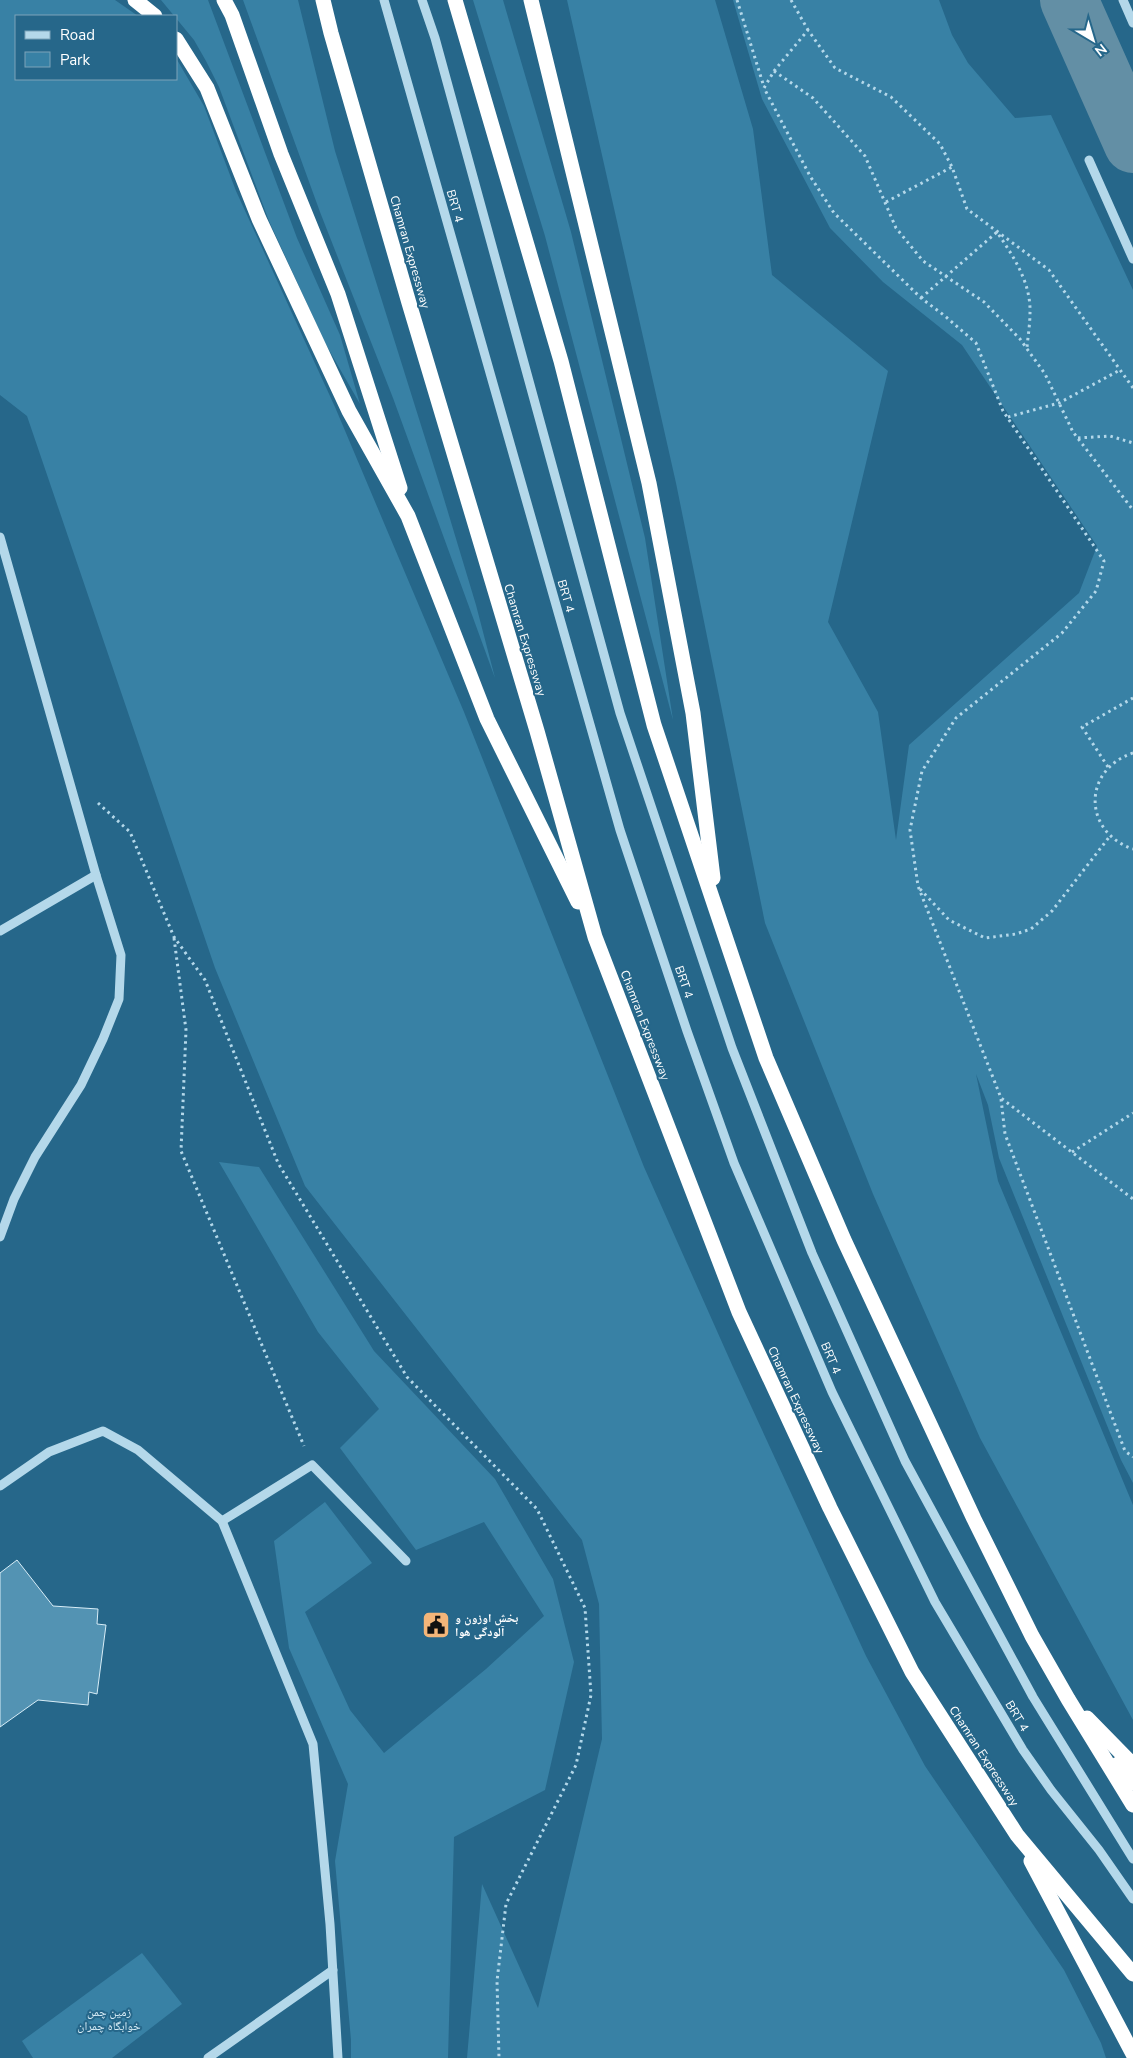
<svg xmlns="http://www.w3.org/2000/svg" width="1133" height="2058" font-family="'Nunito Sans','Noto Naskh Arabic',sans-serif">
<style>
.green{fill:#3881a5}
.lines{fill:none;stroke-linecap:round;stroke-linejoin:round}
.river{stroke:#638fa5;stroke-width:58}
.building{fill:#5393b3;stroke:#d8edf7}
.path{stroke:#b4d8ea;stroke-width:3;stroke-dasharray:2.5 4;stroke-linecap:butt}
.minor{stroke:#b4d8ea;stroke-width:9}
.highway{stroke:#fff;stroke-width:15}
.labels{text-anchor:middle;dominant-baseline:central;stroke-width:4;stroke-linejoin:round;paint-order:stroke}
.street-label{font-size:12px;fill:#fff;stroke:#26678a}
.poi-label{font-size:12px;font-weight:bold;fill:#fff;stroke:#26678a;text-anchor:start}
.park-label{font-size:12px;fill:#d8edf7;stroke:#26678a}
</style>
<rect width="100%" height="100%" fill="#26678a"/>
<!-- green -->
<g class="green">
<path d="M0,0H115L138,16H16V79H176V58L204,106L236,191L335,407L392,542L464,712L644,1167L733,1367L866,1656L925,1766L1064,1970L1101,2043L1106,2058H467L482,1884L538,2008L602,1739L599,1604L582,1540L305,1186L215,968L27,416L0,395Z"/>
<path d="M161,0H208L297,238L340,335L360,404L325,343L269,221L219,87L206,61L194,40Z"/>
<path d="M243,0H298L335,151L441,489L476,605L495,678L393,398L320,212Z"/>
<path d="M473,0H503L571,232L645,538L673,720L545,236Z"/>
<path d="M567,0H715L753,129L772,275L888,371L828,622L878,712L896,840L909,745L1079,593L1097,546L962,345L883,282L830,228L762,99L733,0H939L952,35L968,63L1015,118L1051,115L1133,290V1483L1121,1460L999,1158L988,1105L976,1074L998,1181L1133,1505V1720L980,1438L873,1194L765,923L676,483Z"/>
<path d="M219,1162L259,1167L374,1351L495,1479L553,1579L574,1662L545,1790L454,1837L448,2058H351V2040L335,1861L348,1784L289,1648L274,1541L325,1502L372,1563L305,1612L350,1710L384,1753L486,1669L544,1616L484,1522L416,1550L340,1448L379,1409L318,1332Z"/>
<path d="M142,1953L182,2004L112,2058H33L22,2041Z"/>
</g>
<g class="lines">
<!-- river -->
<path class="river" d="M1069,0L1133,144"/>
</g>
<!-- building -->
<path class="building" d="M17,1560L53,1606L98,1609L97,1624L106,1625L97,1694L89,1692L88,1705L38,1700L0,1727V1573Z"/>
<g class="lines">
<!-- path -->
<g class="path">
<path d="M737,0L764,87"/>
<path d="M791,0L808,30"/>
<path d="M774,71L813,98L865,156L896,228L923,261L984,302L1020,339L1045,374L1073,432L1133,510"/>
<path d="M886,202L952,167"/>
<path d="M921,298L997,232C1013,256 1031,282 1030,313C1030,324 1028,336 1027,347"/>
<path d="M1133,388L1049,270L967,209L952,167L940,144L891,97L835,68L808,30L774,71L764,88L810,176L834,213L921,298L945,316L976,343L1003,411L1104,561L1096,591L1062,633L956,718L922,771L910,830L918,886L1001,1098L1133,1199"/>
<path d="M1008,417L1059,403L1120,370"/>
<path d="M1078,438L1110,436L1133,443"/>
<path d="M1133,753C1082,770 1083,832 1133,849"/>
<path d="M1108,767L1082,727L1133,698"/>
<path d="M98,803L130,832L174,937L205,980L278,1163L407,1377L537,1509L585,1608L591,1695L576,1765L506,1904L497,1981L499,2058"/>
<path d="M920,889L949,920L985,938L1016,934L1031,929L1052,911L1110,836"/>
<path d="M174,938L186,1030L181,1151L304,1446"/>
<path d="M1001,1099L1005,1134L1125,1451L1133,1457"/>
<path d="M1072,1152L1133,1113"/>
</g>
<!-- minor -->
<g class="minor">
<path d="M384,0L620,830L687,1031L734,1163L832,1392L935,1602L1023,1750L1051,1790L1099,1850L1133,1899"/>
<path d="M422,0L435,38L620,713L732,1048L812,1253L905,1461L1033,1697L1133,1859"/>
<path d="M1123,0L1133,23"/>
<path d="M1089,160L1133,259"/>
<path d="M0,537L96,875L121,955L119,999L103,1039L81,1085L35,1157L14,1199L0,1237"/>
<path d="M0,931L96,875"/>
<path d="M0,1486L49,1452L103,1431L138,1450L222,1521L313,1744L330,1924L338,2058"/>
<path d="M222,1521L312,1465L406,1561"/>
<path d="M208,2058L333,1970"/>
</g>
<!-- highway -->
<g class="highway">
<path d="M135,0L155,16"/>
<path d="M224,0L232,15L281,154L338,294L400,488"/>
<path d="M323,0L331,33L409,303L537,731L595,937L739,1312L830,1508L912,1672L1017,1835L1133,1974"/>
<path d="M455,0L561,361L654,725L766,1058L844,1240L974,1519L1032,1636L1068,1699L1133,1805"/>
<path d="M531,0L649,483L693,713L713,878"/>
<path d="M176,39L207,88L259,219L349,411L408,516L487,719L578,902"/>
<path d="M1087,1718L1133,1765"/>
<path d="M1118,1764L1133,1783"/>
<path d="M1031,1861L1133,2054"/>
</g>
</g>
<!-- icons -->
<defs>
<g id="civic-square" transform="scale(1.4375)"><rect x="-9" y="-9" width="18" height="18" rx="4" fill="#f3b579" stroke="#26678a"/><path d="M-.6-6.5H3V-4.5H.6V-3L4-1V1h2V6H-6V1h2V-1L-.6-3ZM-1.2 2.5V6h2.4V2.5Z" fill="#111"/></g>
</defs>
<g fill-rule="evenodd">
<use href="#civic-square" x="436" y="1625"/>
</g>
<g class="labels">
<!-- street labels -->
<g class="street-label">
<text transform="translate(455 206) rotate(74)">BRT 4</text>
<text transform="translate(410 252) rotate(74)">Chamran Expressway</text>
<text transform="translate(566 596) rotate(74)">BRT 4</text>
<text transform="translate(525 640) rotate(73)">Chamran Expressway</text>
<text transform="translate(684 982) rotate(71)">BRT 4</text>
<text transform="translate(645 1025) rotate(69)">Chamran Expressway</text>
<text transform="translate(831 1358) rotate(67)">BRT 4</text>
<text transform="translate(796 1400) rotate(65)">Chamran Expressway</text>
<text transform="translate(1017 1716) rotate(59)">BRT 4</text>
<text transform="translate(984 1756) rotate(57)">Chamran Expressway</text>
</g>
<!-- poi labels -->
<g class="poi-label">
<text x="455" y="1618">بخش اوزون و<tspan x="455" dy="14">آلودگی هوا</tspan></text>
</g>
<!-- park labels -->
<g class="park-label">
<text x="109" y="2012">زمین چمن<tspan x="109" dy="14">خوابگاه چمران</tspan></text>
</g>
</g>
<!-- legend -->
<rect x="15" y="15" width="162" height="65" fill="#26678a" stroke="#7da4b9"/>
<rect x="25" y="31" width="25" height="8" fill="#b4d8ea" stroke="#7da4b9"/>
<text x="60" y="40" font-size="15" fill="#ffffff">Road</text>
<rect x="25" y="52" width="25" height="15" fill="#3881a5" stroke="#7da4b9"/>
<text x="60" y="65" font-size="15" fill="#ffffff">Park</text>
<!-- north arrow -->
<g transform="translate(1093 40) rotate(142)" stroke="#26678a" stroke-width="4" paint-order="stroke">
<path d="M0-4L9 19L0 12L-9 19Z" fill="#ffffff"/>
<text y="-8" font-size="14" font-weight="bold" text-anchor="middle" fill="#ffffff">N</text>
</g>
</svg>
